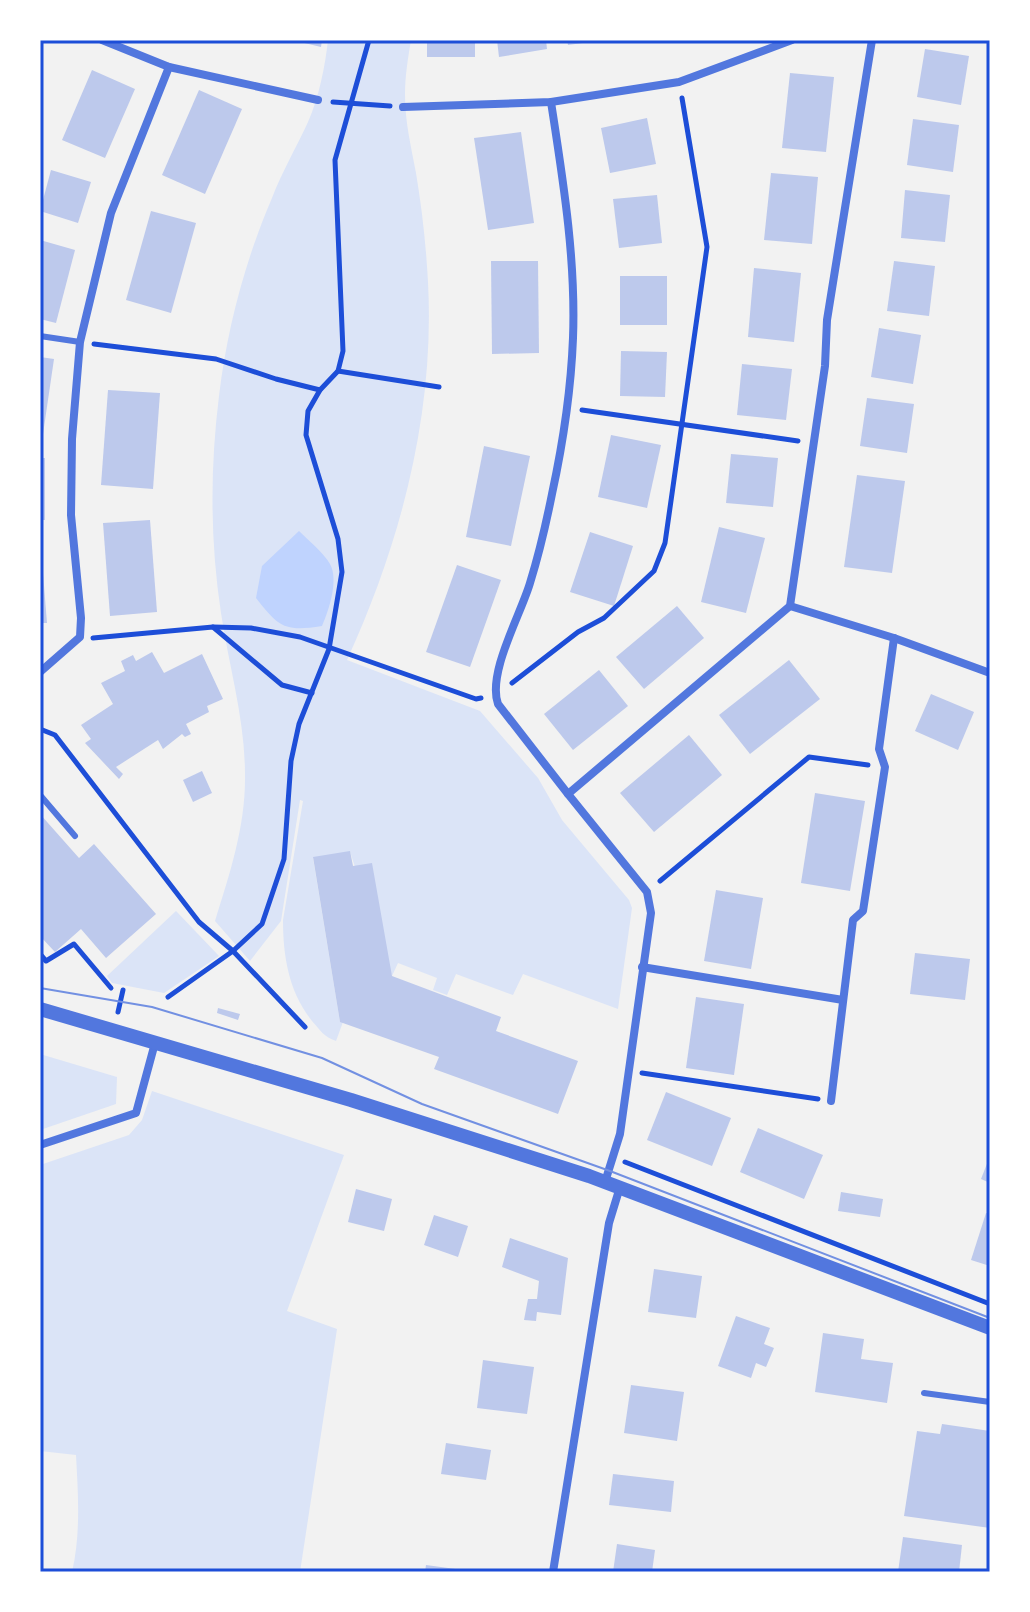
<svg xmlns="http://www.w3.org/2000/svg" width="1030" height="1612" font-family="'Archivo Narrow',sans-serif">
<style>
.green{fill:#dbe4f7}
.water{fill:#bfd3fe}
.building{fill:#bdc9ec}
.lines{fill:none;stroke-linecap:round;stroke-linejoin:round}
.path{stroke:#1d4ed8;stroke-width:5}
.service{stroke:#5277de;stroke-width:6}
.minor{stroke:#5277de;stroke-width:8}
.tertiary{stroke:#5277de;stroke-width:14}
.tram{stroke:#7290e2;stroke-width:2}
.neatline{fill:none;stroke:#1d4ed8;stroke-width:3}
</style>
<rect width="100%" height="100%" fill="#f2f2f2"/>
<!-- green -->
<g class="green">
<path d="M328,40H411C408,58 405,76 405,95C405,122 411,146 416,173C422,209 426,245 428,282C435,413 401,542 347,660L480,711L538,778L562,820L629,900L632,908L618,1009L523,974L513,995L456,974L447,995L433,990L437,978L398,963L392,976L350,852L313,858L340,1022H343L336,1041C324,1037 320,1030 312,1021C289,992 283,957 283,920L303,801L300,800L281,921L250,961L215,921C230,873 246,825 245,774C245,719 229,667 221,613C210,541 210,468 219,396C227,329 245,261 272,198C282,172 296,148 308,122C319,97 325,67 328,40Z"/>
<path d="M176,911L219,956L164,993L112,983L107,976Z"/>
<path d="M40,1054L117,1077L116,1104L40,1130Z"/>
<path d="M152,1091L344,1155L287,1311L337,1329L300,1572H72C81,1534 78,1493 76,1455L40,1451V1165L129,1135L142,1120Z"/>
</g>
<!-- water -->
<path class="water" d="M299,531C309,541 323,552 330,564C339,580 329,610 322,626C284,632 279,627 256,598L262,566Z"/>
<!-- building -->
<g class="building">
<path d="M292,40H322L321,47Z"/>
<rect x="427" y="40" width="48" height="17"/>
<path d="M497,40H546L547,49L499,57Z"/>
<path d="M567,40H590V42L568,45Z"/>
<path d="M925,49L969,56L961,105L917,97Z"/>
<path d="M92,70L135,89L105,158L62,140Z"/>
<path d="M790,73L834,77L826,152L782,148Z"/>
<path d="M199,90L242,109L205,194L162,175Z"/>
<path d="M647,118L656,164L610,173L601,128Z"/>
<path d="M913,119L959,125L953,172L907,165Z"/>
<path d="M521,132L534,223L488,230L474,138Z"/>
<path d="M51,170L91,182L78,223L40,211Z"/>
<path d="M771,173L818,177L812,244L764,240Z"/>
<path d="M905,190L950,195L945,242L901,238Z"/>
<path d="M657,195L662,243L619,248L613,199Z"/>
<path d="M151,211L196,223L171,313L126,300Z"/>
<path d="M40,240L75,250L56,323L40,319Z"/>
<path d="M491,261H538L539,353L492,354Z"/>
<path d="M894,261L935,266L929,316L887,311Z"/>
<path d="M754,268L801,273L794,342L748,337Z"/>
<rect x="620" y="276" width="47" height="49"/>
<path d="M879,328L921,335L913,384L871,377Z"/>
<path d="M621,351L667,352L665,397L620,396Z"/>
<path d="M40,357L54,359L43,434L40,433Z"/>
<path d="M742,364L792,369L786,420L737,415Z"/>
<path d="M108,390L160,393L153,489L101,485Z"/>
<path d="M867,398L914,404L907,453L860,446Z"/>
<path d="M611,435L661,445L647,508L598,497Z"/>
<path d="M484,446L530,456L511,546L466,537Z"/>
<path d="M731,454L778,458L773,507L726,503Z"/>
<rect x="40" y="458" width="5" height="62"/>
<path d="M857,475L905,481L892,573L844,567Z"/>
<path d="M150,520L157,612L110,616L103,523Z"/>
<path d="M719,527L765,538L746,613L701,602Z"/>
<path d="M590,532L633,546L614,606L570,592Z"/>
<path d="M40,561H42L47,623H40Z"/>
<path d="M457,565L501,580L470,667L426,652Z"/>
<path d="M677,606L704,638L644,689L616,657Z"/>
<path d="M152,652L164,673L202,654L223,699L207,706L209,712L186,724L191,734L185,737L182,734L163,749L158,740L116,767L123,774L119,779L85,743L91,739L81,725L113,704L101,683L125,671L121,661L133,655L136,661Z"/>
<path d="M789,660L820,699L750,754L719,715Z"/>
<path d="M599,670L628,706L573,750L544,714Z"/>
<path d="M931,694L974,712L958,750L915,731Z"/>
<path d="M689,735L722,775L654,832L620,793Z"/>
<path d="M202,771L212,793L193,802L183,780Z"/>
<path d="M815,793L865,801L850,891L801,883Z"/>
<path d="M40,814L79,858L94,844L156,914L106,958L81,929L55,952L40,936Z"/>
<path d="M350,851L353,866L372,863L392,976L501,1017L496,1031L578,1061L558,1114L434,1069L439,1057L340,1022L313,857Z"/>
<path d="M716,890L763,898L751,969L704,961Z"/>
<path d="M915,953L970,959L965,1000L910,994Z"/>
<path d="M696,997L744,1004L734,1075L686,1068Z"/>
<path d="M218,1008L240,1014L238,1020L217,1013Z"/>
<path d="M666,1092L731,1118L712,1166L647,1140Z"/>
<path d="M758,1128L823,1155L804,1199L740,1172Z"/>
<path d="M990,1156V1183L981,1179Z"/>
<path d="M356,1189L392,1199L384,1231L348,1222Z"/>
<path d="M841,1192L883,1199L880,1217L838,1211Z"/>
<path d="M986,1213L990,1214V1266L971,1260Z"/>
<path d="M434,1215L468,1226L458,1257L424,1245Z"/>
<path d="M510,1238L568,1258L561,1315L537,1312L536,1321L524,1320L528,1299H537L539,1281L502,1267Z"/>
<path d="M654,1269L702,1276L696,1318L648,1312Z"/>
<path d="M736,1316L770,1328L764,1344L774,1348L766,1367L756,1363L751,1378L718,1366Z"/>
<path d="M823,1333L864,1339L861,1359L893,1363L887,1403L815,1392Z"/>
<path d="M483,1360L534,1367L527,1414L477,1408Z"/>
<path d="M631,1385L684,1392L677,1441L624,1433Z"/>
<path d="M942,1424L990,1431V1528L904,1516L917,1431L940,1434Z"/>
<path d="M446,1443L491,1450L486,1480L441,1474Z"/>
<path d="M613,1474L674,1481L671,1512L609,1505Z"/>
<path d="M903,1537L962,1545L959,1572H898Z"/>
<path d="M617,1544L655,1550L652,1572H613Z"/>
<path d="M426,1565L463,1570V1572H425Z"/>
</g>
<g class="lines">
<!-- path -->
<g class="path">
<path d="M333,102L390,106"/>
<path d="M94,344L216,359L276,379L320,390"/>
<path d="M338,371L439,387"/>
<path d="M582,410L798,441"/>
<path d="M213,627L251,628L300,637L476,699L481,698"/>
<path d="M93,638L213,627L282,685L312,693"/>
<path d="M512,683L578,632L604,618L654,571L665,543L707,247L682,98"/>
<path d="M40,729L55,735L199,922L233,951L305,1027"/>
<path d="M660,881L809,757L868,765"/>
<path d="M40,954L46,961L74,944L111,988"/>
<path d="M168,997L233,951L262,924L284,859L291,761L299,724L329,649L342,572L338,539L306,435L308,411L320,390L338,371L343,351L335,160L369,40"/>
<path d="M118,1012L123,990"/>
<path d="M642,1073L818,1099"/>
<path d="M625,1162L990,1304"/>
</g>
<!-- service -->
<g class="service">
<path d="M40,336L80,342"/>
<path d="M40,795L75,836"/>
<path d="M924,1393L990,1402"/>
</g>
<!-- minor -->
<g class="minor">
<path d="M102,40L169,67L318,100"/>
<path d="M551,102C563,180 576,259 573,338C571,390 563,443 552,494C546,524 539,554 530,583C521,614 487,673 498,704L568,794"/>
<path d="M403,107L551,102L679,82L792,40"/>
<path d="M790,606L894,638L990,673"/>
<path d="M40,672L80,637L81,618L71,515L72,439L80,342L111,213L169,67"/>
<path d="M642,967L843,1000"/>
<path d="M831,1101L853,920L863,911L885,767L879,749L894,638"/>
<path d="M40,1145L136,1113L155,1043"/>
<path d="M605,1182L620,1134L651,913L647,892L568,794L790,606L825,366L827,320L872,40"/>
<path d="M553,1572L609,1223L620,1187"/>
</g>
<!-- tertiary -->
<path class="tertiary" d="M40,1009L351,1100L589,1176L990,1328"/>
<!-- tram -->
<path class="tram" d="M40,988L152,1007L322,1058L422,1104L610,1171L990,1318"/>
</g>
<!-- border -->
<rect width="1030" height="1612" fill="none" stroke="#ffffff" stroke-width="84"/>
<rect x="42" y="42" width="946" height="1528" class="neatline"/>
</svg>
